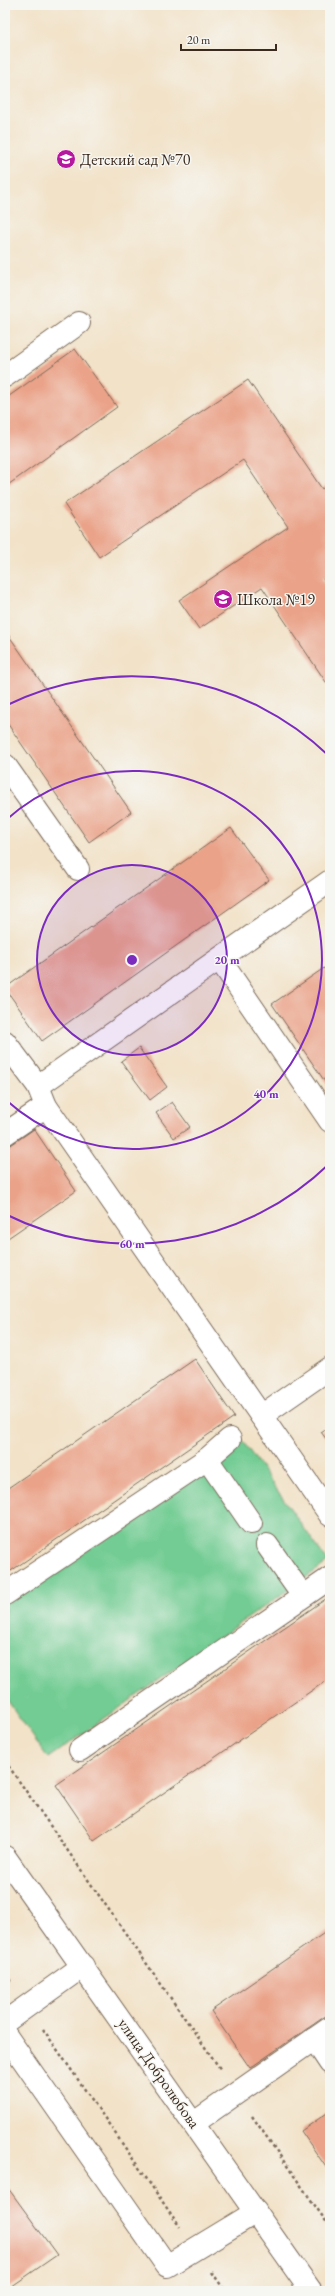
<svg xmlns="http://www.w3.org/2000/svg" width="335" height="2296" font-family="'EB Garamond',serif">
<style>
.green{fill:#72cc93;stroke:#567b58}
.building{fill:#eaa389}
.lines{fill:none;stroke-linecap:round;stroke-linejoin:round}
.minor-casing{stroke:#7b6a5a;stroke-width:24}
.path{stroke:#7b6a5a;stroke-width:2.5;stroke-dasharray:3 3;stroke-linecap:butt}
.minor{stroke:#fff;stroke-width:22}
.ring{fill:none;stroke:#7b2cbf;stroke-width:2}
.labels{text-anchor:middle;dominant-baseline:central;stroke-width:3;stroke-linejoin:round;paint-order:stroke}
.poi-label{font-size:16px;fill:#3b2a1e;stroke:#f6f6f2;text-anchor:start}
.street-label{font-size:16px;fill:#3b2a1e;stroke:#f6f6f2}
.centre{fill:#7b2cbf;stroke:#f6f6f2;stroke-width:2}
.ring-label{font-size:12px;text-anchor:middle;font-weight:bold;fill:#7b2cbf;stroke:#f6f6f2;stroke-width:3;stroke-linejoin:round;paint-order:stroke}
</style>
<rect width="100%" height="100%" fill="#f6f6f2"/>
<filter id="ink" filterUnits="userSpaceOnUse"><feTurbulence type="fractalNoise" baseFrequency=".025" numOctaves="2"/><feDisplacementMap in="SourceGraphic" scale="8" xChannelSelector="R" yChannelSelector="G"/><feConvolveMatrix kernelMatrix="1 2 1 2 8 2 1 2 1" color-interpolation-filters="sRGB"/></filter>
<filter id="wash" filterUnits="userSpaceOnUse"><feTurbulence type="fractalNoise" baseFrequency=".012" numOctaves="4" result="noise"/><feDisplacementMap in="SourceGraphic" scale="16" xChannelSelector="R" yChannelSelector="G"/><feGaussianBlur stdDeviation="0.9" result="paint"/><feColorMatrix in="noise" values="0 0 0 0 0 0 0 0 0 0 0 0 0 0 0 0 0 1.4 0 .05"/><feComposite in="paint" operator="in"/></filter>
<g filter="url(#wash)">
<rect width="100%" height="100%" fill="#f2e2c8"/>
<!-- green -->
<path class="green" d="M239,1436L328,1562L48,1758L5,1697V1600Z"/>
<g id="blocks">
<!-- building -->
<g class="building">
<path d="M75,349L117,407L5,487V399Z"/>
<path d="M248,380L322,489L330,483V574L323,579L330,589V688L262,587L199,629L179,600L288,527L243,460L99,557L64,504Z"/>
<path d="M5,630L131,812L89,842L5,720Z"/>
<path d="M231,828L269,880L42,1041L5,988Z"/>
<path d="M324,968L330,976V1089L272,1004Z"/>
<path d="M139,1048L167,1087L150,1100L121,1061Z"/>
<path d="M172,1102L190,1127L174,1138L156,1113Z"/>
<path d="M34,1129L76,1191L5,1240V1149Z"/>
<path d="M195,1359L234,1417L5,1575V1490Z"/>
<path d="M330,1426V1444L321,1432Z"/>
<path d="M330,1596V1678L94,1841L56,1785Z"/>
<path d="M330,1929V2013L250,2068L211,2011Z"/>
<path d="M330,2111V2173L301,2131Z"/>
<path d="M5,2184L57,2255L5,2291Z"/>
</g>
</g>
</g>
<g filter="url(#ink)">
<use href="#blocks" fill-opacity="0" stroke="#7b6a5a" stroke-width="1"/>
<g class="lines">
<!-- minor casing -->
<g class="minor-casing">
<g id="minor">
<path d="M5,376L79,323"/>
<path d="M5,765L78,869"/>
<path d="M220,960L330,1121"/>
<path d="M5,1042L38,1086L46,1106L330,1515"/>
<path d="M38,1086L330,881"/>
<path d="M5,1134L46,1106"/>
<path d="M261,1416L330,1368"/>
<path d="M207,1459L251,1523"/>
<path d="M267,1545L303,1596"/>
<path d="M5,1594L207,1459L230,1439"/>
<path d="M80,1750L330,1578"/>
<path d="M5,1857L311,2291"/>
<path d="M5,2022L83,1966"/>
<path d="M5,2034L167,2266L256,2212"/>
<path d="M314,2039L330,2063"/>
<path d="M194,2123L330,2028"/>
</g>
</g>
<!-- path -->
<g class="path">
<path d="M5,1761L221,2070"/>
<path d="M5,1974L12,1983"/>
<path d="M43,2029L180,2227"/>
<path d="M252,2116L330,2227"/>
<path d="M212,2272L225,2291"/>
</g>
<!-- minor -->
<use href="#minor" class="minor"/>
</g>
</g>
<!-- distance rings -->
<circle cx="132" cy="960" r="95" fill="#7b2cbf" fill-opacity=".12"/>
<g class="ring">
<circle cx="132" cy="960" r="95"/>
<path d="M6 820A189 189 0 1 1 6 1100"/>
<path d="M329 1164A284 284 0 0 1 5 1214M5 706A284 284 0 0 1 329 756"/>
</g>
<!-- icons -->
<defs>
<g id="school-disc" transform="scale(1)"><circle r="9.5" fill="#b5179e" stroke="#f6f6f2"/><path d="M0-5L7-2L0 1L-7-2ZM-4 1L0 2.5L4 1V4Q0 6-4 4Z" fill="#fff"/></g>
</defs>
<g fill-rule="evenodd">
<use href="#school-disc" x="66" y="159"/>
<use href="#school-disc" x="223" y="599"/>
</g>
<g class="labels">
<!-- poi labels -->
<g class="poi-label">
<text x="80" y="159">Детский сад №70</text>
<text x="237" y="599">Школа №19</text>
</g>
<!-- street labels -->
<g class="street-label">
<text transform="translate(159 2073) rotate(55)">улица Добролюбова</text>
</g>
</g>
<circle cx="132" cy="960" r="6" class="centre"/>
<g class="ring-label">
<text x="227" y="964">20 m</text>
<text x="266" y="1098">40 m</text>
<text x="132" y="1248">60 m</text>
</g>
<!-- margin -->
<rect width="335" height="2296" fill="none" stroke="#f6f6f2" stroke-width="20"/>
<!-- scale -->
<path d="M181 44v6h95v-6" fill="none" stroke="#3b2a1e" stroke-width="2"/>
<text x="187" y="44" font-size="12" fill="#3b2a1e" stroke="#f6f6f2" stroke-width="3" paint-order="stroke">20 m</text>
</svg>
